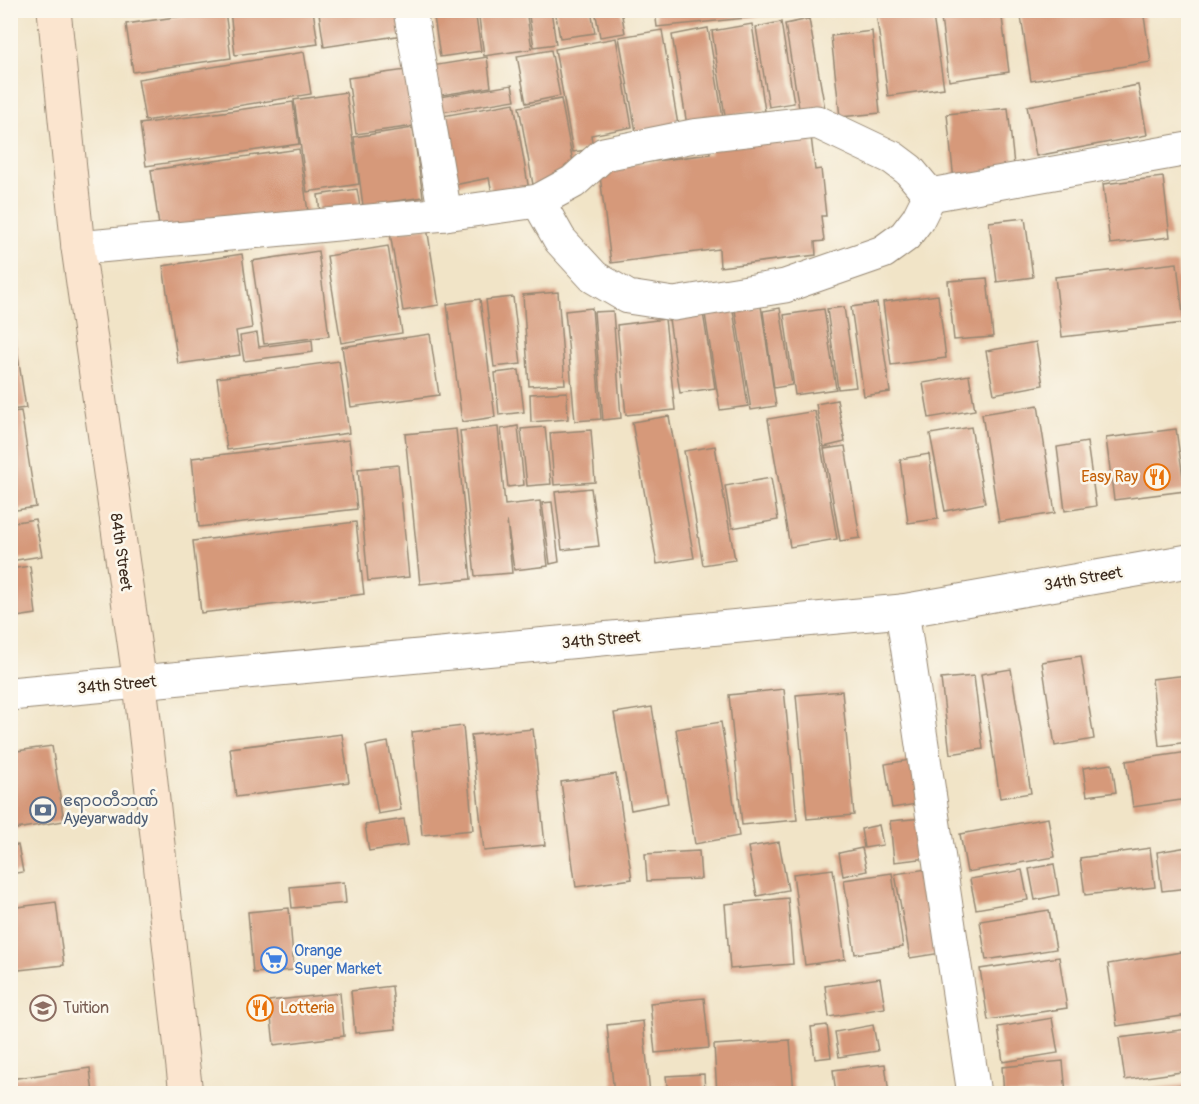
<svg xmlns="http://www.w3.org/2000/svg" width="1199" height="1104" font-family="Pangolin,'Noto Sans Myanmar',sans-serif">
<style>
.building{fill:#d6997a}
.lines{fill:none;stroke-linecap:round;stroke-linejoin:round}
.minor-casing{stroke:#968772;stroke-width:35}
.secondary-casing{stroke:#968772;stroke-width:35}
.minor{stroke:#fff;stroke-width:33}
.secondary{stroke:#fbe5cf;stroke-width:33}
.labels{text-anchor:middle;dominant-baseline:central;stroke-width:5;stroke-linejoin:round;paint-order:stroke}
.food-label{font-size:16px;fill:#c56008;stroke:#fbf7ec;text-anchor:end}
.street-label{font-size:16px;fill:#3b2a1e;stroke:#fbf7ec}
.service-label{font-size:16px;fill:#4e5e75;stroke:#fbf7ec;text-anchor:start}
.shop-label{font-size:16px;fill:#366cbe;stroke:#fbf7ec;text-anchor:start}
.education-label{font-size:16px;fill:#785e54;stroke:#fbf7ec;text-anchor:start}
</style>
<rect width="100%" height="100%" fill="#fbf7ec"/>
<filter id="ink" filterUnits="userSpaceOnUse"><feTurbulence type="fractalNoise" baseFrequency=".0167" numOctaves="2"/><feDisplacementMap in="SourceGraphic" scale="12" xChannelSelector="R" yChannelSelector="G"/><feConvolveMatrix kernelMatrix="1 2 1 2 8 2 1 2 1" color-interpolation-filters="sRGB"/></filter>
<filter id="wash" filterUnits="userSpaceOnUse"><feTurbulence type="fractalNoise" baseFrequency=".008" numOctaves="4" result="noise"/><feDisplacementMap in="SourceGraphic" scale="24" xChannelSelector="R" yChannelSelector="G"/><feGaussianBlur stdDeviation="1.35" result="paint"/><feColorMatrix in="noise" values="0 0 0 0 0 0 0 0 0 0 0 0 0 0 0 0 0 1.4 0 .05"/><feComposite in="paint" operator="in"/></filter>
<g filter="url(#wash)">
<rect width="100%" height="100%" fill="#f1e4c7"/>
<g id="blocks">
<!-- building -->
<g class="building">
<path d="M131,10H159V12L132,16Z"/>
<path d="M225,10L231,58L133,72L126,24Z"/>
<path d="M313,10L318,44L235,55L230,11Z"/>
<path d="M336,10H399L403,35L324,47L319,13Z"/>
<path d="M433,10H475L481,51L440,57Z"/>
<path d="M478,10H526L532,49L484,56Z"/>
<path d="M528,10H551L556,44L534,47Z"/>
<path d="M555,10H591L595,33L560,38Z"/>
<path d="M595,10H621L625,33L600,37Z"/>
<path d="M655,10H807V12L657,27Z"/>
<path d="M893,10H932L944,88L888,96L876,13Z"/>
<path d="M940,10H1001L1009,72L949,81Z"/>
<path d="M1020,10H1143L1151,62L1031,81Z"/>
<path d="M809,19L825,109L800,114L785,24Z"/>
<path d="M781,22L794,103L769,107L756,27Z"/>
<path d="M752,24L765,111L725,116L712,31Z"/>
<path d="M708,28L723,118L687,125L672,35Z"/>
<path d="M662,30L678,125L636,132L619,37Z"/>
<path d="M872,31L880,113L840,117L831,36Z"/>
<path d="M616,38L632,127L591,135L593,149L573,152L555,49Z"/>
<path d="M551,50L560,96L526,103L517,56Z"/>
<path d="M304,52L311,94L145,121L138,79Z"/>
<path d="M487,57L491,87L436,96L431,66Z"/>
<path d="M406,70L414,126L356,134L348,78Z"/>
<path d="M512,85L515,100L436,113L433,98Z"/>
<path d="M1138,85L1147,135L1036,156L1027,106Z"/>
<path d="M346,92L359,184L307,192L294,100Z"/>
<path d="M561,99L576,178L533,185L519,107Z"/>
<path d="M293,102L299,144L146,166L140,124Z"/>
<path d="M514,103L530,196L494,202L489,178L449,186L437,117Z"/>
<path d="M1008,108L1015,175L954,181L947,114Z"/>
<path d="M413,128L423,197L363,206L354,137Z"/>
<path d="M811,136L815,170L821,169L826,216H821L824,241L815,242L816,255L720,267L719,249L611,263L599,168L710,154L708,139Z"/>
<path d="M299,149L308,212L160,233L151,170Z"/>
<path d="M1163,177L1170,237L1110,244L1103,184Z"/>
<path d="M357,189L360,207L320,213L318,195Z"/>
<path d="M1025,218L1033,277L997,282L989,222Z"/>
<path d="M427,227L439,305L403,311L390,233Z"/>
<path d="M388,246L402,333L341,343L327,256Z"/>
<path d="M318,251L329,336L264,344L252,261Z"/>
<path d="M242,254L252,328L236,331L240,355L178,364L163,266Z"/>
<path d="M1177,263L1184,323L1062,337L1055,277Z"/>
<path d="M987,278L993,337L954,340L948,281Z"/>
<path d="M558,292L565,384L529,386L523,295Z"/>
<path d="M938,295L946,358L891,365L883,302Z"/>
<path d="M513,297L521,364L494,367L486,300Z"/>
<path d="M480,299L495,417L462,422L447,304Z"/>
<path d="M877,303L890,392L864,396L851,307Z"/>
<path d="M761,306L776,406L751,410L735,310Z"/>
<path d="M844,307L856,387L838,389L827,309Z"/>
<path d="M592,308L601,419L575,421L565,311Z"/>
<path d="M780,308L792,385L774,388L763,311Z"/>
<path d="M824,309L836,389L795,395L784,315Z"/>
<path d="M733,310L748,406L720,410L705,314Z"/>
<path d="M613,311L621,418L603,420L594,312Z"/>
<path d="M703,313L715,388L680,393L669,319Z"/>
<path d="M665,319L675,410L626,415L617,325Z"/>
<path d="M257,333L259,347L312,340L313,352L244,361L240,336Z"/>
<path d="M430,334L439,395L351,407L342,347Z"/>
<path d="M15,337L26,408L10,410V338Z"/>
<path d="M1036,342L1043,385L994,394L986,351Z"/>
<path d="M339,361L349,433L227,450L217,378Z"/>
<path d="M519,370L524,412L499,415L495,373Z"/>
<path d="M969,375L975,410L929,418L923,383Z"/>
<path d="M567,392L568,419L531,422L530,394Z"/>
<path d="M837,400L845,442L824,447L816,404Z"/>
<path d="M1038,405L1055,513L999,522L982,414Z"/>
<path d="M21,411L36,507L10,511V412Z"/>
<path d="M815,411L837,539L790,547L768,419Z"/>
<path d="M669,416L694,558L657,564L632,422Z"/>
<path d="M518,426L524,485L508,487L501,429Z"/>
<path d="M498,427L505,505L540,501L548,566L514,570L507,521L512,573L475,576L460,431Z"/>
<path d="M545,427L551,484L527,486L521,429Z"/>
<path d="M971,427L985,503L945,511L930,434Z"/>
<path d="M456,429L471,579L420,584L405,434Z"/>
<path d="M1176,429L1185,491L1114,500L1106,438Z"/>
<path d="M591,430L595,482L554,485L550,433Z"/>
<path d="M349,440L357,509L199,527L192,458Z"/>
<path d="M1087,442L1096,506L1065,511L1057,447Z"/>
<path d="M715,446L735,560L703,565L684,451Z"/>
<path d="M845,446L860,538L840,541L824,449Z"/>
<path d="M929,454L938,519L908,523L900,459Z"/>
<path d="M398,465L409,577L368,581L358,469Z"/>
<path d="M771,478L778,520L732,528L725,486Z"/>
<path d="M591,488L599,546L562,550L555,492Z"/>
<path d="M552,502L559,562L550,564L542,503Z"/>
<path d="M35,519L42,556L10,561V523Z"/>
<path d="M356,522L364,594L201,613L193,541Z"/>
<path d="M30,566L36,614L10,618V569Z"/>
<path d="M1081,656L1094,739L1055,746L1042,662Z"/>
<path d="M1011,669L1031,793L1000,798L981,674Z"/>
<path d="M1188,675V742L1159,746L1152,679Z"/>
<path d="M974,676L983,749L950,754L941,679Z"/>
<path d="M784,689L797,820L742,825L729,695Z"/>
<path d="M842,691L854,815L807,819L796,695Z"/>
<path d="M652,707L668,803L631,810L614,713Z"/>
<path d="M721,722L739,836L695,844L676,729Z"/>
<path d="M463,726L473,830L422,835L412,732Z"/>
<path d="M533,729L545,845L484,851L471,735Z"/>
<path d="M342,734L349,782L236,797L230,748Z"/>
<path d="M388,742L401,810L378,814L366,746Z"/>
<path d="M52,746L64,821L10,830V752Z"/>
<path d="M1188,752V799L1133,807L1126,761Z"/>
<path d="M916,759L923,803L892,808L885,764Z"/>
<path d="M1112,764L1116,792L1087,796L1083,768Z"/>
<path d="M616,774L632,879L576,887L561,782Z"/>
<path d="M924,818L928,858L894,862L890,821Z"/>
<path d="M1048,818L1055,857L967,872L960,834Z"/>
<path d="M404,819L408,845L369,851L365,825Z"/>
<path d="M879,825L883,845L864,848L861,829Z"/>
<path d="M779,842L788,890L757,896L748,847Z"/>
<path d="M18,845L23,872L10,874V846Z"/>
<path d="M1188,847V888L1162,891L1157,852Z"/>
<path d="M862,848L867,871L843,876L839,853Z"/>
<path d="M1150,848L1155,887L1085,895L1080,858Z"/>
<path d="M699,851L701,879L647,881L645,854Z"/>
<path d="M1054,864L1059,895L1035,900L1029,869Z"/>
<path d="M933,868L948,952L910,958L895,874Z"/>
<path d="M833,869L845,959L805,965L793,874Z"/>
<path d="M1022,870L1028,900L976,909L970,879Z"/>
<path d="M892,873L903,947L855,954L844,880Z"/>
<path d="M344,882L346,903L292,908L290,887Z"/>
<path d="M788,898L793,964L730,969L725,904Z"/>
<path d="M56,902L64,965L10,971V908Z"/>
<path d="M289,908L294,970L253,973L248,912Z"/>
<path d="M1049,910L1056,949L986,960L980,921Z"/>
<path d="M1188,951V1015L1117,1026L1108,964Z"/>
<path d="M1059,957L1067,1008L988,1020L980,969Z"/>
<path d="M880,978L885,1008L829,1017L825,986Z"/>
<path d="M392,986L396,1029L355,1033L351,991Z"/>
<path d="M340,993L344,1036L274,1045L269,1001Z"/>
<path d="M704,998L709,1048L655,1053L650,1003Z"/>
<path d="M1052,1018L1058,1053L1003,1062L998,1027Z"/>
<path d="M643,1021L650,1094H614L607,1025Z"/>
<path d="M827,1025L831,1057L815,1059L811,1027Z"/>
<path d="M873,1025L878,1051L839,1057L835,1032Z"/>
<path d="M1188,1029V1071L1125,1080L1119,1038Z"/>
<path d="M790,1040L794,1094H717L714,1045Z"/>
<path d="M1063,1061L1066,1094H1004L1002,1067Z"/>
<path d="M885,1064L889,1094H836L833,1070Z"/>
<path d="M90,1068L93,1094H10V1079Z"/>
<path d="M704,1074L705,1094H668L666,1076Z"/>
<path d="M1188,1084V1094H1126V1092Z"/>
</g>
</g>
</g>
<g filter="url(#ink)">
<use href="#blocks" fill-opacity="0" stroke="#968772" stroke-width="1.5"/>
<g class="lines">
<!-- minor casing -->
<g class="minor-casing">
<g id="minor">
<path d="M410,10L445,214"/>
<path d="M930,195L1188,149"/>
<path d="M538,201L560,240L594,277L628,297L674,304L785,286L883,252L905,236L918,219L930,195"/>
<path d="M78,248L445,214L538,201L573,182L604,154L693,136L817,122L893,158L909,170L930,195"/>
<path d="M902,611L974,1094"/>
<path d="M10,694L902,611L1188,561"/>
</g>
</g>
<!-- secondary casing -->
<g class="secondary-casing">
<path id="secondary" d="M54,10L78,248L140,684L186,1094"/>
</g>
<!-- minor -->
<use href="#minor" class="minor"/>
<!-- secondary -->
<use href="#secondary" class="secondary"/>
</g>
</g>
<!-- icons -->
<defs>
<g id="restaurant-ring" transform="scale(1.35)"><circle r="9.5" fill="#fbf7ec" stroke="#e8710a" stroke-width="1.5"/><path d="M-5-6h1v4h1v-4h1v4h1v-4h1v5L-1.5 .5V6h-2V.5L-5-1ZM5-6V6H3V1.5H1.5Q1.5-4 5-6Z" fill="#e8710a"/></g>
<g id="bank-ring" transform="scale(1.35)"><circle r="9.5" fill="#fbf7ec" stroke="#5c6f8a" stroke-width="1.5"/><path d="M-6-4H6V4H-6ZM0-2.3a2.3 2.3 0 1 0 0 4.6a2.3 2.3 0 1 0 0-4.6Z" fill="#5c6f8a"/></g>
<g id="supermarket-ring" transform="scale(1.35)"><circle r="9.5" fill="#fbf7ec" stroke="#3f7fe0" stroke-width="1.5"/><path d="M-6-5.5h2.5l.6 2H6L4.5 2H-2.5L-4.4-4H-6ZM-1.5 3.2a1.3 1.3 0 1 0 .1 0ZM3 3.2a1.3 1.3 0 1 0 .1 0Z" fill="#3f7fe0"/></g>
<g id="school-ring" transform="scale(1.35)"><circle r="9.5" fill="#fbf7ec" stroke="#8d6e63" stroke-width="1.5"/><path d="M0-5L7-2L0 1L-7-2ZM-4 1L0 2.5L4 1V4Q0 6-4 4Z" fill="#8d6e63"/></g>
</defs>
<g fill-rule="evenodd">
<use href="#restaurant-ring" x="1157" y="477"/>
<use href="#bank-ring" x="43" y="810"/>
<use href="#supermarket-ring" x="274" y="960"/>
<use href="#school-ring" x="43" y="1008"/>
<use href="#restaurant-ring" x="260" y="1008"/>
</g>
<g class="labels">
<!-- food labels -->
<g class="food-label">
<text x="1138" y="477">Easy Ray</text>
<text x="280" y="1008" text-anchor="start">Lotteria</text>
</g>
<!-- street labels -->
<g class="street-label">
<text transform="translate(121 552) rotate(82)">84th Street</text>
<text transform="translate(1083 579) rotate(-10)">34th Street</text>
<text transform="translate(601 640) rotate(-5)">34th Street</text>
<text transform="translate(117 685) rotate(-5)">34th Street</text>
</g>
<!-- service labels -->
<g class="service-label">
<text x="63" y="801">ဧရာဝတီဘဏ်<tspan x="63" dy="18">Ayeyarwaddy</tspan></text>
</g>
<!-- shop labels -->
<g class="shop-label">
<text x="294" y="951">Orange<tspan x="294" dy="18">Super Market</tspan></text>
</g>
<!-- education labels -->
<g class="education-label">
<text x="63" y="1008">Tuition</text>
</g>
</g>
<!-- margin -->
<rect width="1199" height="1104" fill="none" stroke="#fbf7ec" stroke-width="36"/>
</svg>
